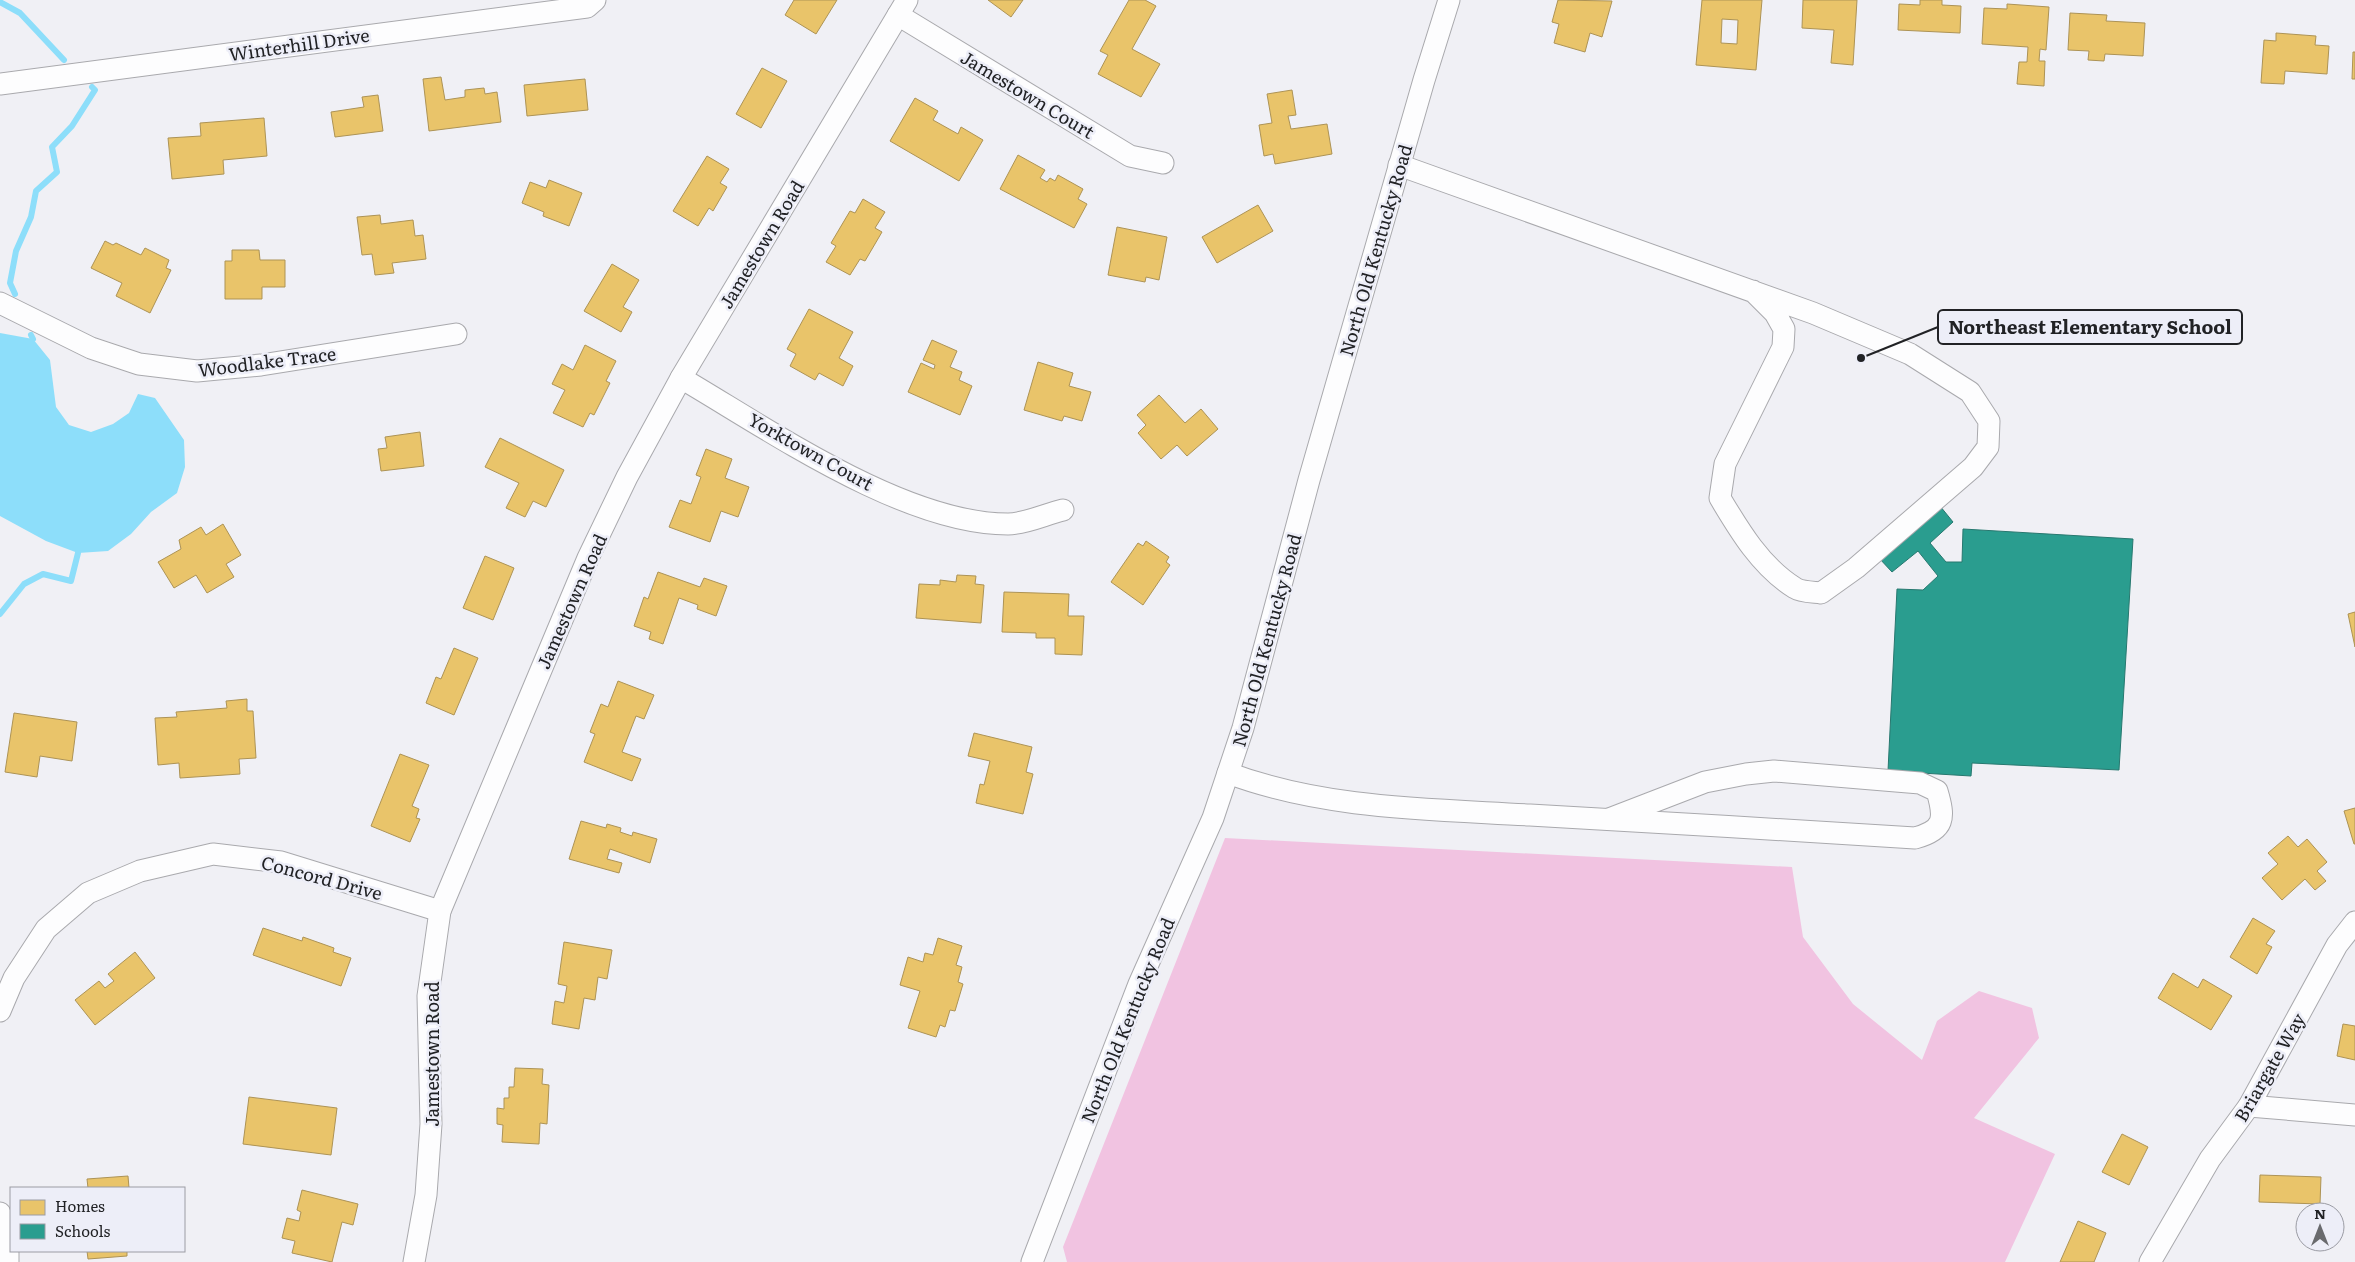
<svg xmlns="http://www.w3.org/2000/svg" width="2355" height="1262" font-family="Literata,serif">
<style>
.forest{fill:#f1c3e1}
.water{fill:#8ddefa}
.homes{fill:#e9c46a;stroke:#ad9355;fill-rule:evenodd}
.schools{fill:#2a9d8f;stroke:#27786f}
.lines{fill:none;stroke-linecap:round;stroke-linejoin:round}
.stream{stroke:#8ddefa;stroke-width:6}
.minor-casing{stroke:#a9a9ad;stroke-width:23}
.minor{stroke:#fdfdfe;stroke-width:21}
.labels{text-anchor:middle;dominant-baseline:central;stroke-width:5;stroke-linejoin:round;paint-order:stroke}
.street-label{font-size:18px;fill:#212225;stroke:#edeef8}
.leader{fill:none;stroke:#212225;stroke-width:2}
.callout-dot{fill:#212225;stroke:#edeef8;stroke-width:2}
.callout{fill:#edeef8;stroke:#212225;stroke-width:2}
.callout-label{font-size:19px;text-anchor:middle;font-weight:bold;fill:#212225}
</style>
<rect width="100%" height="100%" fill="#f0f0f5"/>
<!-- forest -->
<path class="forest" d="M1225,838L1792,867L1803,937L1853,1004L1922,1060L1937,1021L1979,991L2032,1008L2039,1038L1974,1118L2055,1154L2005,1262H1067L1063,1247Z"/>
<!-- water -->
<path class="water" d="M0,333L33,339L50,360L56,407L69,425L91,432L113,424L129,413L138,394L155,398L184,440L185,467L177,493L151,512L131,534L108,551L78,553L46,541L0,516Z"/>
<!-- homes -->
<g class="homes">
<path d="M794,0H837L816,34L785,15Z"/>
<path d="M988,0H1023L1011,17Z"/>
<path d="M1129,0H1145L1156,6L1132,49L1160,64L1141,97L1098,74L1108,55L1100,51Z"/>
<path d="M1558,0L1612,1L1602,37L1590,33L1585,52L1554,43L1559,24L1552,22Z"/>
<path d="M1702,0H1762L1756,70L1696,65ZM1722,19L1738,20L1737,44L1721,43Z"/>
<path d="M1803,0H1857L1853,65L1831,63L1834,30L1802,28Z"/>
<path d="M1920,0H1942V5L1961,6L1960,33L1898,30L1899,4L1920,5Z"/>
<path d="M2007,4L2049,7L2046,50L2040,49L2039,61H2045L2044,86L2017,84L2019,62H2027L2028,47L1982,44L1984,8L2007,9Z"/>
<path d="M2070,13L2107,15L2106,21L2145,23L2143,56L2105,54L2104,61L2088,60L2089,51L2068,50Z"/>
<path d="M2276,33L2316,36L2315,45L2329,46L2327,74L2285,71L2284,84L2261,83L2264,40L2276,41Z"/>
<path d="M2353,52H2355V79H2352Z"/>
<path d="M762,68L787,81L761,128L736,114Z"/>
<path d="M441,77L445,100L465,97V90L484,88L485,94L497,92L501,122L429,131L423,79Z"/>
<path d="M585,79L588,110L527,116L524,85Z"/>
<path d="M1292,90L1296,115L1288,116L1291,129L1327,124L1332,154L1275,164L1273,154L1264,156L1259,125L1272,123L1267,94Z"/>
<path d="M378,95L383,131L335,137L331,112L364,107L362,97Z"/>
<path d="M915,98L938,111L933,120L958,134L961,127L983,140L959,181L890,141Z"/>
<path d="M264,118L267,156L223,160L224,174L172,179L168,138L201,136L200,123Z"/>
<path d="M1018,155L1045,170L1040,178L1047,182L1050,178L1055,181L1058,175L1083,189L1078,199L1087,204L1074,228L1000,189Z"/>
<path d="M707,156L729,169L720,183L727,187L713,211L709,208L698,226L673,211Z"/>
<path d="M549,180L582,193L569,226L543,216L544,212L522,203L530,182L546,188Z"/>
<path d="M863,199L885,212L875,228L882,232L865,261L860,259L850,275L826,262L836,246L831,243L850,211L855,213Z"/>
<path d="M1258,205L1273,231L1217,263L1202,237Z"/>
<path d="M380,215L381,224L413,220L415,236L423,235L426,259L392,263L394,273L375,275L372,254L362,255L357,217Z"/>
<path d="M1117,227L1167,237L1159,280L1146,277L1145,282L1108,275Z"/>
<path d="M105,241L113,245L116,243L141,255L145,248L169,260L166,268L171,270L150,313L116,296L122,283L91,268Z"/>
<path d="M232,250H259L260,260H285V287H262V299H225V261H232Z"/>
<path d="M612,264L639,280L623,307L632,312L621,332L584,311Z"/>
<path d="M809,309L853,332L839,358L853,366L843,386L819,373L815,380L790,366L796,354L787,349Z"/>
<path d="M932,340L957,351L950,367L962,372L959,380L972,386L960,415L908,392L921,363L934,369L935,365L923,360Z"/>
<path d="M585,345L616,361L606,381L610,383L594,415L590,413L583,427L553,413L565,390L552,384L562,364L573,370Z"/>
<path d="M1038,362L1073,373L1069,386L1091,392L1082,421L1064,416L1062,421L1024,410Z"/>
<path d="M1159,395L1185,423L1201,409L1218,429L1187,456L1177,445L1161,459L1138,433L1146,425L1137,415Z"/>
<path d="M420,432L424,466L381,471L378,449L387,448L385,437Z"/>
<path d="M500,438L564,470L546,507L533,501L525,517L506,508L519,483L485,467Z"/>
<path d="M706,449L732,459L725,478L749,487L738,517L721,511L710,542L669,527L680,500L691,504L701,477L696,475Z"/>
<path d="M223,524L241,555L226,564L234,577L207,593L196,575L174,588L158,562L181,549L179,540L201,527L206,535Z"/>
<path d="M1146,541L1169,557L1166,562L1170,565L1143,605L1111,582L1138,543L1143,546Z"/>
<path d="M485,556L514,568L493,620L463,608Z"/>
<path d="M658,572L700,587L704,578L727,586L716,616L697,609L698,605L679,598L663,644L649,639L651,632L634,626L644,597L648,599Z"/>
<path d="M957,575L976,576L975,584L984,585L981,623L916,618L919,584L940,585V580L956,582Z"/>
<path d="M1004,592L1069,594L1068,616H1084L1082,655L1055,654V638H1036V633L1002,632Z"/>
<path d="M2355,612V647L2348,614Z"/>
<path d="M454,648L478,658L454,715L426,703L436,677L441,679Z"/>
<path d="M618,681L654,695L644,719L636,716L622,752L641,759L632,781L584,762L595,734L590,732L601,704L608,707Z"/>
<path d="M247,699V711H253L256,758L239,759L240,774L180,778L179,763L158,765L155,718L177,717L176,712L227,708L226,701Z"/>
<path d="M14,713L77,722L72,761L40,756L37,777L5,772Z"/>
<path d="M974,733L1032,747L1026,772L1033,774L1023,814L976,803L980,784L984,785L990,761L968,756Z"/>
<path d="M400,754L429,765L412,806L419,809L416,818L420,819L410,842L371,826Z"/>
<path d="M2355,808V844H2354L2344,811Z"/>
<path d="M581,821L606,828L607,824L621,828L620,832L632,836L633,832L657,839L650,863L610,849L607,859L622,863L619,873L569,859Z"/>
<path d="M2288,836L2298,847L2307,839L2327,862L2317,871L2326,881L2315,890L2305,879L2282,900L2262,878L2278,864L2268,853Z"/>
<path d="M2253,918L2275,931L2266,944L2272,947L2257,974L2230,957Z"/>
<path d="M263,928L302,941L303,937L334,948L333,952L351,958L341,986L253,955Z"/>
<path d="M938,938L962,946L956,965L962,967L958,982L963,984L955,1011L950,1010L945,1027L940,1025L936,1037L908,1028L920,991L900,985L908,957L923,962L925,953L933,955Z"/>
<path d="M564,942L612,950L607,979L598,977L595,1000L584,998L579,1029L552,1024L555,1001L564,1003L567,986L558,984Z"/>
<path d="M135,952L155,978L95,1025L75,1000L99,981L105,988L114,981L108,974Z"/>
<path d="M2173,973L2198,988L2203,979L2232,996L2211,1030L2158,998Z"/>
<path d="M2343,1024L2355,1026V1060L2337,1056Z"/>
<path d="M515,1068L543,1069L542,1084L549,1085L547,1124L540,1123L539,1144L502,1142L503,1125L497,1124V1108L504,1109V1098H509V1087H514Z"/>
<path d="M249,1097L337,1108L331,1155L243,1144Z"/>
<path d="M2122,1134L2148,1147L2129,1185L2102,1172Z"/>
<path d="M2260,1175L2321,1177L2320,1204L2259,1202Z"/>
<path d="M128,1176L129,1188H88L87,1179Z"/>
<path d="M302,1190L358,1204L353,1225L342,1222L332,1262L292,1253L295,1241L282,1238L287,1218L299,1221L301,1212L297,1210Z"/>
<path d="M2078,1221L2106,1233L2094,1262H2060Z"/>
<path d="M87,1251H127V1256L88,1259Z"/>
</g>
<!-- schools -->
<path class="schools" d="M1940,506L1953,522L1930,543L1946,562H1962L1963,529L2133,539L2119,770L1972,763L1971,776L1888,771L1897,589L1923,590L1938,576L1918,551L1892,572L1879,558Z"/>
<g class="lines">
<!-- stream -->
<g class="stream">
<path d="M0,2L20,13L64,60"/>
<path d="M15,294L10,283L16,251L31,217L36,191L57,172L52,147L72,126L95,90L92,87"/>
<path d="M31,335L33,339"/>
<path d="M0,614L24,584L43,574L71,581L78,553"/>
</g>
<!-- minor casing -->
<g class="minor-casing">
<g id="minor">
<path d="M898,15L1130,156L1163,163"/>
<path d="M0,84L587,7L595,0"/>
<path d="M1399,165L1813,313L1910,354L1970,392L1989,421L1988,447L1973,467L1856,568L1821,593C1813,592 1801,592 1795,588C1761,567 1739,530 1720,498L1725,464L1783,347L1784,329L1775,313L1753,291"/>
<path d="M0,303L91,348L139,364L197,371L261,365L456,334"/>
<path d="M681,378C770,430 904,524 1008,524C1025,524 1046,514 1063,510"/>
<path d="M1228,773C1324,809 1428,809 1530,815C1658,822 1787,830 1915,838C1945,830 1945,818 1937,791L1920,783L1774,771L1746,774L1705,782L1609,819"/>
<path d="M0,1011L14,978L46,929L88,893L140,871L213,854L281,862L440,911"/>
<path d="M2249,1106L2355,1115"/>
<path d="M0,1213L8,1253V1262"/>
<path d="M414,1262L426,1195L431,1124L428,996L440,911L588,558L627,477L681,378L907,0"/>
<path d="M1032,1262L1139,984L1213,818L1243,728L1309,480L1424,80L1449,0"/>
<path d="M2150,1262L2210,1159L2249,1106L2337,945L2355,922"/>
</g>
</g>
<!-- minor -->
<use href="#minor" class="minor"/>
</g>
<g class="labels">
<!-- street labels -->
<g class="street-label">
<text transform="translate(299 44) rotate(-8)">Winterhill Drive</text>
<text transform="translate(1028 94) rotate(31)">Jamestown Court</text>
<text transform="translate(761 244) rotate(-59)">Jamestown Road</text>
<text transform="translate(1375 250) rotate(-74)">North Old Kentucky Road</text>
<text transform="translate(267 361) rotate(-7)">Woodlake Trace</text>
<text transform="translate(811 451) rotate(29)">Yorktown Court</text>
<text transform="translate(571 601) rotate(-66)">Jamestown Road</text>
<text transform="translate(1266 640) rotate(-75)">North Old Kentucky Road</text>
<text transform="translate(322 877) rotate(15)">Concord Drive</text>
<text transform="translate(1127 1020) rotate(-68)">North Old Kentucky Road</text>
<text transform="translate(431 1054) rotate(-90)">Jamestown Road</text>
<text transform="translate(2269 1067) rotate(-60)">Briargate Way</text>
</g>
</g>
<!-- callouts -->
<path class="leader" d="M1861 358L1938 327"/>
<circle class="callout-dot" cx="1861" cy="358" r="5"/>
<rect class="callout" x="1938" y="310" width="304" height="34" rx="5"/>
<g class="callout-label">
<text x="2090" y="334">Northeast Elementary School</text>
</g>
<!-- legend -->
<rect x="10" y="1187" width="175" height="65" fill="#edeef8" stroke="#9b9ca4"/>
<rect x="20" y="1200" width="25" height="15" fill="#e9c46a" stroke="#9b9ca4"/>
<text x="55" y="1212" font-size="15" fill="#212225">Homes</text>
<rect x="20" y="1224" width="25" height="15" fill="#2a9d8f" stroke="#9b9ca4"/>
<text x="55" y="1237" font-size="15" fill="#212225">Schools</text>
<!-- north arrow -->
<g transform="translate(2320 1227)"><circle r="24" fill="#edeef8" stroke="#9b9ca4"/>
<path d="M0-4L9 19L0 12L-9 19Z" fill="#696a6e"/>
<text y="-8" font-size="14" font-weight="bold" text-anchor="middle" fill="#212225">N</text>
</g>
</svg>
